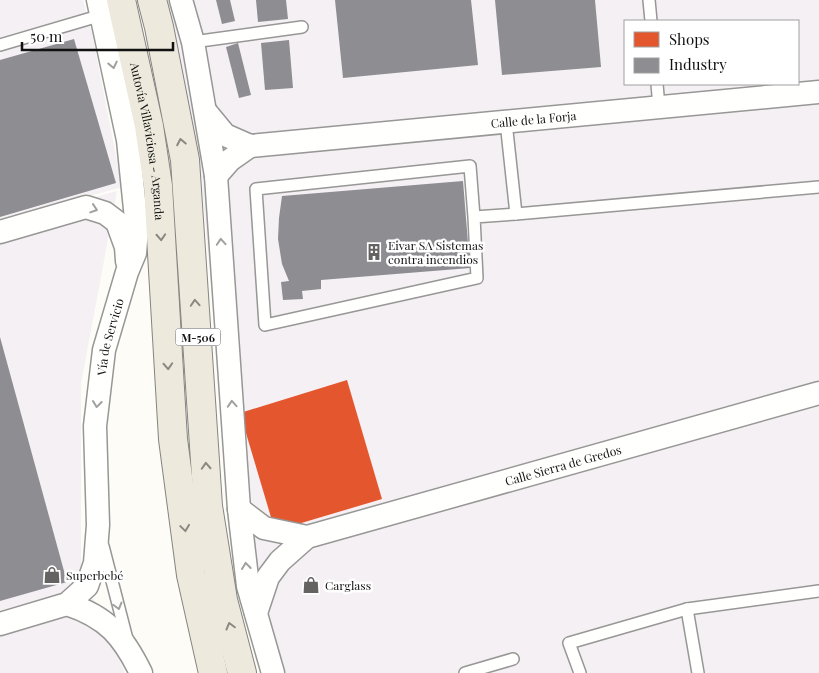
<svg xmlns="http://www.w3.org/2000/svg" width="819" height="673" font-family="'Playfair Display',serif">
<style>
.industrial{fill:#f5f0f3;fill-rule:evenodd}
.shops{fill:#e4572e}
.industry{fill:#8d8d92}
.lines{fill:none;stroke-linecap:round;stroke-linejoin:round}
.service-casing{stroke:#979795;stroke-width:14}
.minor-casing{stroke:#979795;stroke-width:25}
.primary-casing{stroke:#858482;stroke-width:30}
.service{stroke:#fffffe;stroke-width:11}
.minor{stroke:#fffffe;stroke-width:22}
.primary{stroke:#ede9dc;stroke-width:28}
.oneway{stroke:#a0a09f}
.oneway2{stroke:#8a8881}
.labels{text-anchor:middle;dominant-baseline:central;stroke-width:5;stroke-linejoin:round;paint-order:stroke}
.shield{fill:#fff;stroke:#585858;stroke-width:1}
.shield-label{font-size:11px;font-weight:bold;fill:#111}
.street-label{font-size:12px;fill:#111;stroke:#fff}
.poi-label{font-size:12px;fill:#111;stroke:#fff;text-anchor:start}
</style>
<rect width="100%" height="100%" fill="#fdfcf7"/>
<!-- industrial -->
<g class="industrial">
<path d="M0,0H83L92,33L122,187L0,221Z"/>
<path d="M164,0H819V673H263L239,592L199,155ZM625,21H798V84H625Z"/>
<path d="M117,191L81,384V570L125,673H0V223Z"/>
</g>
<!-- shops -->
<path class="shops" d="M347,380L382,499L298,524H273L240,413Z"/>
<!-- industry -->
<g class="industry">
<path d="M216,0H230L235,21L222,24Z"/>
<path d="M256,0H286L288,19L258,22Z"/>
<path d="M335,0H471L478,65L343,78Z"/>
<path d="M495,0H595L601,67L502,75Z"/>
<path d="M74,39L116,183L0,217V60Z"/>
<path d="M289,40L293,88L265,90L261,43Z"/>
<path d="M238,43L251,95L239,98L226,47Z"/>
<path d="M463,181L470,268L321,280V289L302,291L303,299L283,300L281,282L289,281L282,264L278,239L279,218L282,196Z"/>
<path d="M0,337L67,582L0,601Z"/>
</g>
<g class="lines">
<!-- service casing -->
<g class="service-casing">
<g id="service">
<path d="M649,0L651,21"/>
<path d="M193,42L302,27"/>
<path d="M0,45L102,15"/>
<path d="M657,84L659,107"/>
<path d="M506,122L516,214L819,187"/>
<path d="M474,217L477,278L265,325L256,189L470,166L474,217L516,214"/>
<path d="M103,546L127,639"/>
<path d="M687,609L698,673"/>
<path d="M465,673L513,659"/>
<path d="M580,673L569,643L687,609L819,591"/>
</g>
</g>
<!-- minor casing -->
<g class="minor-casing">
<g id="minor">
<path d="M181,0L193,42L216,176L239,509L248,586L273,673"/>
<path id="s1" d="M206,112L225,135L250,146L819,92"/>
<path d="M216,176L230,160L250,146"/>
<path d="M0,232L86,207L105,213L117,222L126,247L127,261"/>
<path d="M239,509L264,528L307,537"/>
<path d="M67,604C107,617 123,636 141,673"/>
<path id="s2" d="M256,613L268,577L280,561L307,537L819,393"/>
<path id="s3" d="M0,624L67,604L87,586L95,563L98,525L95,426L104,350L127,272L135,253L137,229L128,140L98,0"/>
</g>
</g>
<!-- primary casing -->
<g class="primary-casing">
<g id="primary">
<path id="s4" d="M121,0L149,126L158,186L173,439L191,575L213,673"/>
<path d="M152,0L159,27L185,160L208,506L223,600L242,673"/>
</g>
</g>
<!-- service -->
<use href="#service" class="service"/>
<!-- minor -->
<use href="#minor" class="minor"/>
<!-- primary -->
<use href="#primary" class="primary"/>
</g>
<!-- one-way arrows -->
<defs><path id="oneway-chevron" d="M-2-3.5L2.5 0L-2 3.5" fill="none" stroke-width="1.6" stroke-linecap="round" stroke-linejoin="round" transform="scale(1.25)"/></defs>
<g class="oneway">
<use href="#oneway-chevron" transform="translate(113 65) rotate(78)"/>
<use href="#oneway-chevron" transform="translate(94 209) rotate(18)"/>
<use href="#oneway-chevron" transform="translate(221 242) rotate(-94)"/>
<use href="#oneway-chevron" transform="translate(97 404) rotate(97)"/>
<use href="#oneway-chevron" transform="translate(232 404) rotate(-94)"/>
<use href="#oneway-chevron" transform="translate(246 566) rotate(-97)"/>
<use href="#oneway-chevron" transform="translate(118 606) rotate(75)"/>
</g>
<g class="oneway2">
<use href="#oneway-chevron" transform="translate(181 142) rotate(-101)"/>
<use href="#oneway-chevron" transform="translate(161 237) rotate(87)"/>
<use href="#oneway-chevron" transform="translate(195 303) rotate(-94)"/>
<use href="#oneway-chevron" transform="translate(168 366) rotate(87)"/>
<use href="#oneway-chevron" transform="translate(206 466) rotate(-93)"/>
<use href="#oneway-chevron" transform="translate(185 528) rotate(82)"/>
<use href="#oneway-chevron" transform="translate(230 626) rotate(-105)"/>
</g>
<!-- icons -->
<defs>
<g id="building-bare" transform="scale(1.35)"><path d="M-4-6H4V6H1V3H-1V6H-4ZM-2.5-4.3h1.7v1.8h-1.7ZM.8-4.3h1.7v1.8H.8ZM-2.5-1h1.7V.8h-1.7ZM.8-1h1.7V.8H.8Z" fill="#646362" stroke="#fff" stroke-width="2.5" paint-order="stroke"/></g>
<g id="shop-bare" transform="scale(1.35)"><path d="M-5-2.5h2.3a2.7 3.5 0 0 1 5.4 0H5L5.5 6h-11ZM-1.5-2.5h3a1.5 2.3 0 0 0-3 0Z" fill="#646362" stroke="#fff" stroke-width="2.5" paint-order="stroke"/></g>
</defs>
<g fill-rule="evenodd">
<use href="#building-bare" x="374" y="252"/>
<use href="#shop-bare" x="52" y="575"/>
<use href="#shop-bare" x="311" y="585"/>
</g>
<g class="labels">
<!-- shield labels -->
<rect class="shield" x="175.5" y="328.5" width="45" height="17" rx="4"/>
<g class="shield-label">
<text x="198" y="337">M-506</text>
</g>
<!-- street labels -->
<g class="street-label">
<text stroke="none"><textPath href="#s1" startOffset="342">Calle de la Forja</textPath></text>
<text stroke="none"><textPath href="#s4" startOffset="144">Autovía Villaviciosa - Arganda</textPath></text>
<text stroke="none"><textPath href="#s3" startOffset="349">Vía de Servicio</textPath></text>
<text stroke="none"><textPath href="#s2" startOffset="360">Calle Sierra de Gredos</textPath></text>
</g>
<!-- poi labels -->
<g class="poi-label">
<text x="388" y="245">Eivar SA Sistemas<tspan x="388" dy="14">contra incendios</tspan></text>
<text x="66" y="575">Superbebé</text>
<text x="325" y="585">Carglass</text>
</g>
</g>
<!-- legend -->
<rect x="624" y="20" width="175" height="65" fill="#ffffff" stroke="#a0a0a0"/>
<rect x="634" y="32" width="25" height="15" fill="#e4572e" stroke="#a0a0a0"/>
<text x="669" y="45" font-size="15" fill="#111111">Shops</text>
<rect x="634" y="58" width="25" height="15" fill="#8d8d92" stroke="#a0a0a0"/>
<text x="669" y="70" font-size="15" fill="#111111">Industry</text>
<!-- scale -->
<path d="M22 42v8h151v-8" fill="none" stroke="#111111" stroke-width="2.5"/>
<text x="30" y="42" font-size="15" fill="#111111" stroke="#ffffff" stroke-width="4" paint-order="stroke">50 m</text>
</svg>
